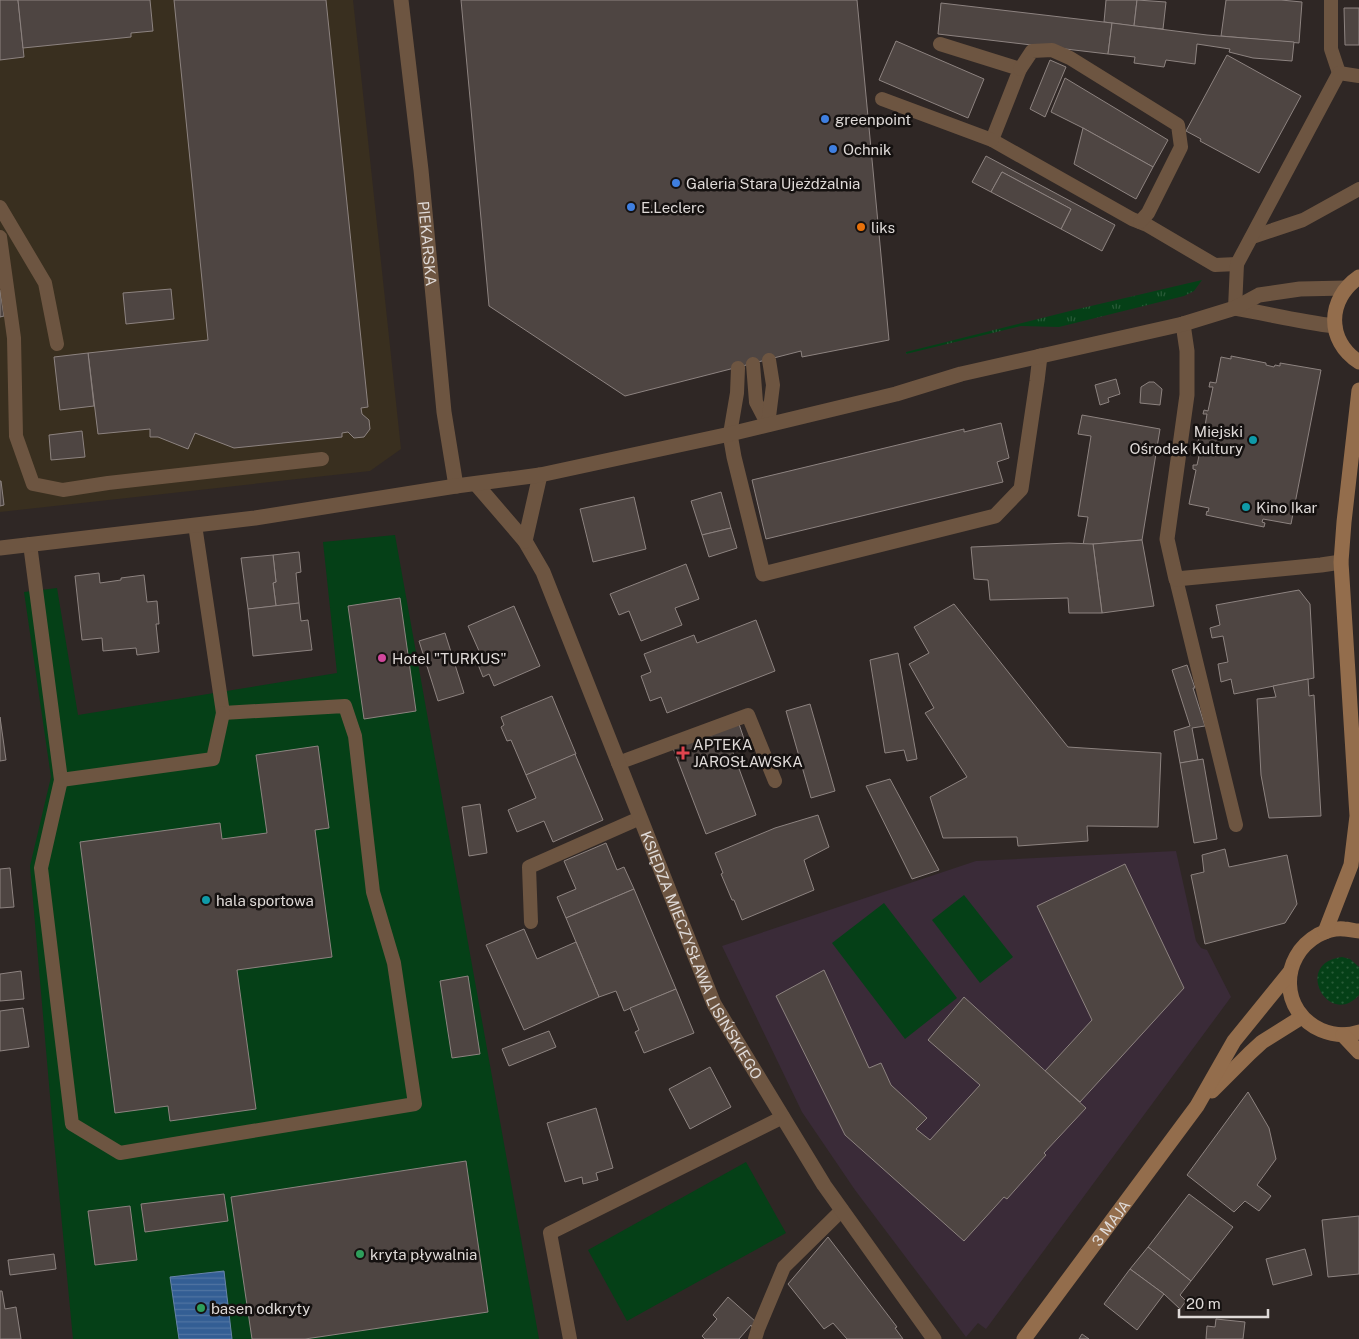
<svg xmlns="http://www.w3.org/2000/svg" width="1359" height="1339" font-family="'Public Sans',sans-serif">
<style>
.industrial{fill:#392f1f}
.education{fill:#3a2b38}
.grass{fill:url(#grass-tufts)}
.garden{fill:url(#garden-dots)}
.pitch{fill:#054017}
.water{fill:url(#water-rules);stroke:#6783a8}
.building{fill:#4e4542;stroke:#8d8380}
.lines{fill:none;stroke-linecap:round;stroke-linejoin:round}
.lane{stroke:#6d5541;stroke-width:14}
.street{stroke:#6d5541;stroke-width:15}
.secondary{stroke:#936d4c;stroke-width:15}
.shop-dot{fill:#3f7fe0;stroke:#151110;stroke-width:2}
.food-dot{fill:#e8710a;stroke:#151110;stroke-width:2}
.culture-dot{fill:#0f9aa8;stroke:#151110;stroke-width:2}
.hotel-dot{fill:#d1479c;stroke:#151110;stroke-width:2}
.health-dot{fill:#e0444e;stroke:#151110;stroke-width:2}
.leisure-dot{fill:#2e9e5b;stroke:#151110;stroke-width:2}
.labels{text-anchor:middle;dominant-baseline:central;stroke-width:5;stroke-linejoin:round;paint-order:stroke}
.poi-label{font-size:15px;fill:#dfdad8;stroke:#151110;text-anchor:start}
.street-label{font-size:15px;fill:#dfdad8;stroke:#151110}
</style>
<defs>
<pattern id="grass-tufts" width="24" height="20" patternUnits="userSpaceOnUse" patternTransform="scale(1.25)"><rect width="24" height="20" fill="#054017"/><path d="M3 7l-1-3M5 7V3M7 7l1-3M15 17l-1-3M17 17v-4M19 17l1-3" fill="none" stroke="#295b38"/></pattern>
<pattern id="garden-dots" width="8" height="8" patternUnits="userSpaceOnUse" patternTransform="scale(1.25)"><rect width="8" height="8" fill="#054017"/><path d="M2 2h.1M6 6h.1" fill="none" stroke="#295b38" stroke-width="1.8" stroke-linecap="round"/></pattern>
<pattern id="water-rules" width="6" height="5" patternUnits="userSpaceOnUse" patternTransform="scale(1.25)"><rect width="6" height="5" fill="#335e94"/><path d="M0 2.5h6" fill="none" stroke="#5074a2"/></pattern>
</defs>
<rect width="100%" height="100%" fill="#2f2725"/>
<!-- industrial -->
<path class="industrial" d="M0,0H353L401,449L370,471L0,512Z"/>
<!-- education -->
<path class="education" d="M1176,851L1196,941L1201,948L1207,950L1231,997L986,1329L978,1323L966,1337L855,1190L802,1112L722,946L976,861Z"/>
<!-- grass -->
<path class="grass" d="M1202,280L1194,291L1184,296L1059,327L1021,326L906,354V352L1078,309Z"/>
<!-- garden -->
<path class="garden" d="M1342,957L1350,959L1359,967V995C1329,1029 1292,963 1342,957Z"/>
<!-- pitch -->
<g class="pitch">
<path d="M395,535L539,1339H73L53,1130L30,866L51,777L24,592L57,588L78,715L337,673L323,542Z"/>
<path d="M964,895L1013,957L980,983L932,920Z"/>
<path d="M884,903L957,998L905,1039L832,943Z"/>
<path d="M746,1162L786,1233L627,1321L588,1250Z"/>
</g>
<!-- water -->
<path class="water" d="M224,1271L232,1339H179L170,1277Z"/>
<!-- building -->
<g class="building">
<path d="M0,0H18L24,57L0,60Z"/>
<path d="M18,0H150L153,31L131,33V37L23,48Z"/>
<path d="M174,0H326L368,407L361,408L362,414L369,420L370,429L364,437L354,438L348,432L342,433V437L234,448L195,433L188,449L158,437H150V429L98,434L88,353L208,340Z"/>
<path d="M461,0H857L889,340L802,357L801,351L625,396L489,306Z"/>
<path d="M1106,0H1137L1134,26L1104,22Z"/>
<path d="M1137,0L1166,2L1163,29L1134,26Z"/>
<path d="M1226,0H1281L1302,2L1299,43L1221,36Z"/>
<path d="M941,3L1112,23L1108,54L938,34Z"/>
<path d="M1344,8H1359V45H1345Z"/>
<path d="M1112,23L1207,35L1294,42L1292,61L1253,58L1229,52L1230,49L1197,44L1195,64L1166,60L1164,67L1134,63L1135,57L1108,54Z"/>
<path d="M896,41L984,79L968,118L879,80Z"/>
<path d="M1227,55L1301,96L1259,173L1200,141L1201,139L1186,131Z"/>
<path d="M1050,60L1066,67L1045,117L1030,109Z"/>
<path d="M1065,78L1168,140L1153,167L1083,128L1051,112Z"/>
<path d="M1083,128L1153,167L1136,199L1074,164Z"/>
<path d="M986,156L1115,225L1102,251L1061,229L1071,209L1002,172L991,192L972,182Z"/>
<path d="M1002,172L1071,209L1061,229L991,192Z"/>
<path d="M171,289L174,319L126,324L123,293Z"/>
<path d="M0,290L4,316L0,317Z"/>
<path d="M88,353L94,406L60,410L54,357Z"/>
<path d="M1231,356L1266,363V365L1274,367L1275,365L1280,366V363L1321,370L1291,524L1263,519L1262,522L1265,523L1264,527L1206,515L1207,511L1208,512L1209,508L1189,504L1196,470L1193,469V465H1197L1202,442H1198L1199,437L1203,438L1207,414H1203L1204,410L1208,411L1213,387H1209L1210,382L1216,383L1221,357L1231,359Z"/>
<path d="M1116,379L1120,394L1108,398L1109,402L1100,405L1095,385Z"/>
<path d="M1149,382H1154L1162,389L1160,405L1140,403L1141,387Z"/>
<path d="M1082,415L1160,429L1142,540L1083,545L1088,517L1078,516L1091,436L1078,434Z"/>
<path d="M1001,423L1009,458L997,462L1003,482L766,539L752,480L964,429V432Z"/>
<path d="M82,431L85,457L51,460L49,435Z"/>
<path d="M0,481H1L4,505L0,506Z"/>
<path d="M721,492L731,528L702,535L691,501Z"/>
<path d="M634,497L646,549L593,562L580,509Z"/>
<path d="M731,528L737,548L709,557L702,535Z"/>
<path d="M1142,540L1154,606L1102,613L1093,544Z"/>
<path d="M1069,543L1093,544L1102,613H1069L1068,598L990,600L988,580L974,579L971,547Z"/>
<path d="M299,552L301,572L296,573L299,603L276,606L273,583L276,582L273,555Z"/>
<path d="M273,555L276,582L273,583L276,606L248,609L241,558Z"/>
<path d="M686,564L699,599L675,608L682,625L641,641L629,611L619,615L610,594Z"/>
<path d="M99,573L100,583L121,580V578L144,575L147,602L157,601L159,624H156L159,652L137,655L136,648L103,651L102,638L82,640L75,576Z"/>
<path d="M1299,590L1310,604L1314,678L1234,694L1231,679L1221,682L1218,664L1228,662L1223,636L1212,638L1210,628L1220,625L1216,605Z"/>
<path d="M400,598L416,711L364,719L348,606Z"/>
<path d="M299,603L301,621L308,620L312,650L253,656L248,609Z"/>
<path d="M954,604L1068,747L1161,753L1158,827L1087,826L1088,841L1018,846L1017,837L943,838L930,797L967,777L925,713L934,708L909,664L929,653L914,627Z"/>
<path d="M514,606L540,666L494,686L489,674L483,677L477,662L483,660L468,626Z"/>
<path d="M756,620L775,671L667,713L661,697L650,701L641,676L651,672L644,654L694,635L697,643Z"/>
<path d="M445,633L464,693L438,701L419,641Z"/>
<path d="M898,653L917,759L907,761L904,750L885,753L870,660Z"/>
<path d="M1187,665L1195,688H1193L1205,726L1192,728L1198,760L1180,763L1174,731L1190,726L1172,670Z"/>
<path d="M1308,679L1309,696L1314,695L1321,816L1269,818L1261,775L1257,699L1276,697L1273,686Z"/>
<path d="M552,696L576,754L526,775L511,740L507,741L501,727L504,725L501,717Z"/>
<path d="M810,704L835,791L811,798L786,711Z"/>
<path d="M0,717L6,760L0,761Z"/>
<path d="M739,724L744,739L730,744L756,815L706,834L673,748Z"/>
<path d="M318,746L329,828L315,830L332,957L237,970L256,1109L170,1121L168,1106L115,1113L80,842L220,823L222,839L267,833L256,755Z"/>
<path d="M575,754L603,820L553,842L544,821L517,832L508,810L536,798L526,775Z"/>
<path d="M1203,759L1217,839L1194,843L1180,763Z"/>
<path d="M890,779L939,870L912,879L866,786Z"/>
<path d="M480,804L487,853L469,856L462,807Z"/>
<path d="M818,815L829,847L804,860L814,890L742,920L734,900H732L721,874L723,873L715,853L775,828Z"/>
<path d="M606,843L617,870L624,867L634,889L566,918L557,897L576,889L564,861Z"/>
<path d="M1225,849L1229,867L1287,855L1297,904L1285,923L1205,944L1191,875L1204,872L1202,855Z"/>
<path d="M1125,864L1184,988L1080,1102L1045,1071L1092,1020L1037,906Z"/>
<path d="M10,868L14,907L0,908V869Z"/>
<path d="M634,889L676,989L624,1011L616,991L599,997L566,918Z"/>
<path d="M524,929L537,959L576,942L599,997L524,1030L486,945Z"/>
<path d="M824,970L869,1068L881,1063L891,1085L927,1118L916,1129L930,1140L980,1085L928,1040L964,997L1086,1108L1044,1153L1046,1155L1007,1199L1004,1197L964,1241L845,1135L776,996Z"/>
<path d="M21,971L24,999L0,1001V974Z"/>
<path d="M468,976L480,1054L452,1058L440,981Z"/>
<path d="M676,989L694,1033L644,1053L635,1032L639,1030L630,1008Z"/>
<path d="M23,1008L29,1047L0,1051V1011Z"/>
<path d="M549,1031L556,1047L509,1066L502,1049Z"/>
<path d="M710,1067L731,1107L690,1129L669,1089Z"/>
<path d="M1248,1092L1269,1128L1276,1159L1257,1185L1271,1196L1259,1211L1245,1201L1234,1212L1187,1175Z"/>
<path d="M596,1108L613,1168L596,1173L598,1180L583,1184L582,1177L565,1182L547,1123Z"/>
<path d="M466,1161L488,1312L305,1339H252L231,1197Z"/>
<path d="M224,1194L228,1221L145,1232L141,1204Z"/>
<path d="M1189,1194L1233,1227L1191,1281L1148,1247Z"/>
<path d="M130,1206L137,1260L95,1265L88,1211Z"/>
<path d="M1359,1216V1274L1328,1277L1322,1220Z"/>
<path d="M828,1237L897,1327L895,1328L903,1339H847L833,1323L824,1329L788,1284Z"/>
<path d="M1148,1247L1191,1281L1180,1295L1186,1301L1180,1309L1164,1294L1130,1269Z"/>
<path d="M1305,1249L1312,1275L1273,1285L1266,1259Z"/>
<path d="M54,1254L56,1269L10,1275L8,1260Z"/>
<path d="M1130,1269L1164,1294L1137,1330L1104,1304Z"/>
<path d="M0,1291H2L5,1309L16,1307L21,1339H0Z"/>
<path d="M728,1297L756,1322L752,1327L751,1325L739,1339H705L702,1336L717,1319L713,1315Z"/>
<path d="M1216,1319L1245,1322L1243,1339H1206L1207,1326L1215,1327Z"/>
<path d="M1082,1334L1089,1339H1079Z"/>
</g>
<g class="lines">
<!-- lane -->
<g class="lane">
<path d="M1331,0V49L1339,73"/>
<path d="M940,44L1020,69L992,140L1132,219L1147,225L1215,265L1237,264"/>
<path d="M1020,69L1032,51L1052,50L1070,58L1178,125L1181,147L1148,213L1140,222"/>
<path d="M882,99L992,140"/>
<path d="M0,207L45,283L57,344"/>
<path d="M0,237L14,338L16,436L33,484L63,490L108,483L322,459"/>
<path d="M1252,237L1303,220L1359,189"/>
<path d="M1235,308L1237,264L1339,73L1359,76"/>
<path d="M753,364L756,402L768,425"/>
<path d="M768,425L773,385L769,360"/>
<path d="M730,434L737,393L738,368"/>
<path d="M30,544L61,780L41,868L72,1124L120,1153L415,1104L394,963L373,892L355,736L345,706L223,713L195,525"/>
<path d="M1176,579L1236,825"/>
<path d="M618,763L748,715L775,781"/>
<path d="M61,780L213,759L223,713"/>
<path d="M531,922L529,867L640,818"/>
<path d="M570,1339L550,1233L783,1117"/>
<path d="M755,1339L758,1329L784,1267L842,1210"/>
</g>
<!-- street -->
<g class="street">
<path id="s1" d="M401,0L421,170L444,412L456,486"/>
<path d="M1235,308C1269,314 1301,322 1335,326"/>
<path d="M1183,324L1187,351V395L1167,539L1176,579L1321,565L1341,562"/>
<path d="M730,434L734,457L763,574L995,516L1021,489L1037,381L1040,356"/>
<path id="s2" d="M476,484L525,541L543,572L714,1004L824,1185L934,1339"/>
<path d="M525,541L540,475"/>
<path d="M0,548L255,518L456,486L540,475L730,434L896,394L961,374L1183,324L1235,308L1259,295L1300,289L1346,288"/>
</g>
<!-- secondary -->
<g class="secondary">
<path d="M1359,277C1327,299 1326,341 1359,362"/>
<path d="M1359,931C1354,931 1349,929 1344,929C1335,928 1326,931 1318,935C1279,957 1280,1012 1321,1030C1333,1035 1347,1036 1359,1032"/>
<path d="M1325,932L1351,865L1357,816L1341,562L1344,522L1359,390"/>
<path d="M1343,1035L1359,1052"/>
<path d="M1212,1091L1250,1053L1262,1042L1302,1017"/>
<path id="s3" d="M1024,1339L1197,1106L1234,1041L1290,972"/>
</g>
</g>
<!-- markers -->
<g class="shop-dot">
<circle cx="825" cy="119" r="5"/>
<circle cx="833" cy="149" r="5"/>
<circle cx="676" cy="183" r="5"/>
<circle cx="631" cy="207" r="5"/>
</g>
<circle class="food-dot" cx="861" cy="227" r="5"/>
<g class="culture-dot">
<circle cx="1253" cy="440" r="5"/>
<circle cx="1246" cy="507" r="5"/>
<circle cx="206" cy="900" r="5"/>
</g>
<circle class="hotel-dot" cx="382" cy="658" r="5"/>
<path class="health-dot" d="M680.5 745.5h5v5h5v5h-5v5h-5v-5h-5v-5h5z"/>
<g class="leisure-dot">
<circle cx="360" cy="1254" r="5"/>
<circle cx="201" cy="1308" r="5"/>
</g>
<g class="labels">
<!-- poi labels -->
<g class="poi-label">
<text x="835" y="119">greenpoint</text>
<text x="843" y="149">Ochnik</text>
<text x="686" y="183">Galeria Stara Ujeżdżalnia</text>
<text x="641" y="207">E.Leclerc</text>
<text x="871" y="227">liks</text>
<text x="1243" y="431" text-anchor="end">Miejski<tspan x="1243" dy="17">Ośrodek Kultury</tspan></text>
<text x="1256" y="507">Kino Ikar</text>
<text x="392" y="658">Hotel "TURKUS"</text>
<text x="693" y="744">APTEKA<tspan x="693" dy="17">JAROSŁAWSKA</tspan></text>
<text x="216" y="900">hala sportowa</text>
<text x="370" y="1254">kryta pływalnia</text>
<text x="211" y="1308">basen odkryty</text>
</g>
<!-- street labels -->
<g class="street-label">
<text stroke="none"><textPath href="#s1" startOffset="245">PIEKARSKA</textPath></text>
<text stroke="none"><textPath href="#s2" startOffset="526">KSIĘDZA MIECZYSŁAWA LISIŃSKIEGO</textPath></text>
<text stroke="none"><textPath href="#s3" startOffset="145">3 MAJA</textPath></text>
</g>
</g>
<!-- scale -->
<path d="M1179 1309v8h89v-8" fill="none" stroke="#dfdad8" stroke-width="2.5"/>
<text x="1186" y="1309" font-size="15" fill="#dfdad8" stroke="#151110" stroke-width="4" paint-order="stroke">20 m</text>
</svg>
